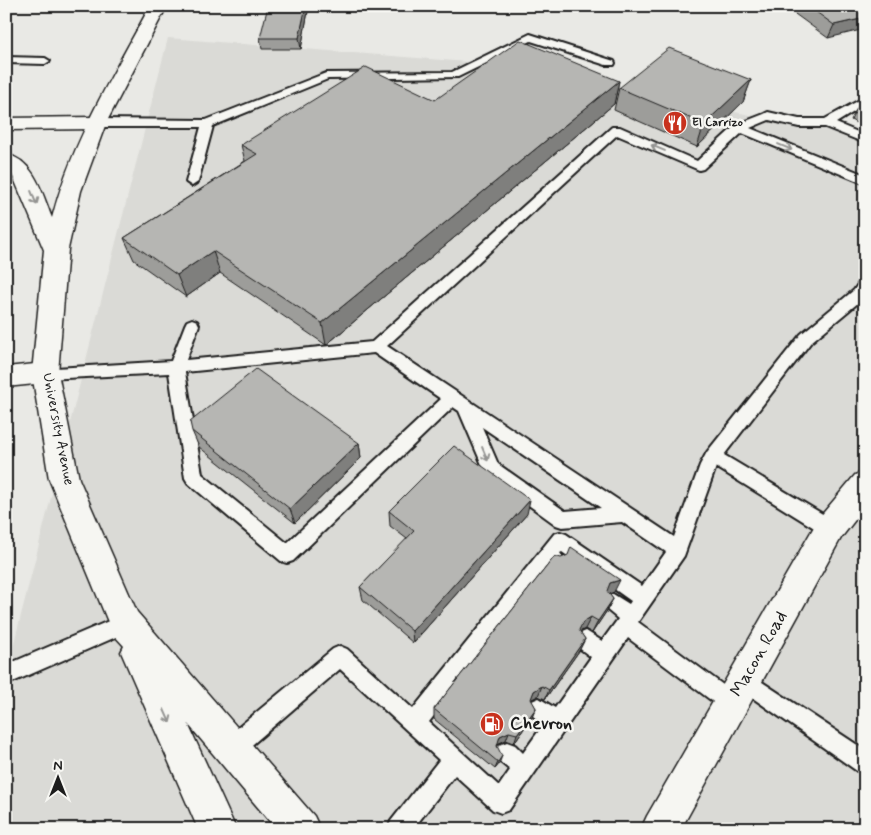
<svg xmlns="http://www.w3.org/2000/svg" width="871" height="835" font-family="Mynerve,sans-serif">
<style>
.built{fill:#dadad6}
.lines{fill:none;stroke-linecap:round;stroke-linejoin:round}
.lane-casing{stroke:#1c1c1c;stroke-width:4}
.street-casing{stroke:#1c1c1c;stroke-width:3}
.secondary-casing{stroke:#1c1c1c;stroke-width:3}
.primary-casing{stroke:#1c1c1c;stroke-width:3}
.lane{fill:#f6f6f2;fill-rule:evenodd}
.street{fill:#f6f6f2;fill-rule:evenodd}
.secondary{fill:#f6f6f2;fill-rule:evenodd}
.primary{fill:#f6f6f2;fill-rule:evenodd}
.wall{fill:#9d9d9a;stroke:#1c1c1c}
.shaded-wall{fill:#7f7f7d;stroke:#1c1c1c}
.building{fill:#b6b6b3;stroke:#1c1c1c}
.oneway{stroke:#949492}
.labels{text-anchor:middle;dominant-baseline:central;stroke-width:5;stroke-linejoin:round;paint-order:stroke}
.far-poi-label{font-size:12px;font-weight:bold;fill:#1c1c1c;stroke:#f6f6f2;text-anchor:start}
.street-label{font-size:15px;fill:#1c1c1c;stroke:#f6f6f2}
.near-street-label{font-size:18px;fill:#1c1c1c;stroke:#f6f6f2}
.near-poi-label{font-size:18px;font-weight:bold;fill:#1c1c1c;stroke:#f6f6f2;text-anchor:start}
</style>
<rect width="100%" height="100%" fill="#e9e9e5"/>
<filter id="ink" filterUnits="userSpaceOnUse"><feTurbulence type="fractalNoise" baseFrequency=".02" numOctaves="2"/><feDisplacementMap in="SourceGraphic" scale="10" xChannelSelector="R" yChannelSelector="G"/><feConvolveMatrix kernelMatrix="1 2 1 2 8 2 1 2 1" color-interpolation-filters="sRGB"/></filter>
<g filter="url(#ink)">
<!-- built -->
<path class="built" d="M168,38L480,63L865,137V829H6V674Z"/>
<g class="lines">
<!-- lane casing -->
<g class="lane-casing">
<g id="lane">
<path d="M530,34L614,61L615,63L614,65H606L531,41L458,77L328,79L213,126L198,182L192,186L186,182L201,127H96L90,123L96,119L206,120L326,73L452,72Z"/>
<path d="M6,57L45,58L50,61L45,64L6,63Z"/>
<path d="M865,97V105L836,123L865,135V143L825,127H799L769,120L750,128L865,175V184L742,133L703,169L699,170L617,135L387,346L674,537L700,465L707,452L801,334L854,290L860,281L865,280L864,298L811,342L724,455L836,522L839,528L836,534L830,536L824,534L716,467L684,556L638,622L738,696L741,703L738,710L731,713L724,710L628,638L509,810L501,813L493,810L455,775L413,829H388L391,821L439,760L340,669L239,756L231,759L223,756L220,748L223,740L333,649L340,646L347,649L413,709L554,534L560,532L566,534L642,586L666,552L622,522L562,527L556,525L486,474L459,411L453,407L293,561L287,563L281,561L188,483L185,478L169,373L45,379L39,377L37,373L39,369L171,361L185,325L187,321L192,319L197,321L199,325L186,360L372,342L612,127H620L697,161L736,125L764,114L768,112L799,119H825ZM374,353L441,399L287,543L202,474L185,372ZM482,427L601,508L565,511L498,464ZM562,552L631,601L629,604L613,594L606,597L603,603L606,609L618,619L602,641L586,631L579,634L576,641L579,648L591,657L555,708L539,698L532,701L529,708L532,715L543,725L523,753L515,745L507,742L499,745L496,753L499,761L510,770L499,786L429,722L550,567L556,570L563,567L565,561L560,553Z"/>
<path d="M125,614L132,616L135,623L132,630L6,685V665Z"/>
<path d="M744,670L865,750V774L857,771L737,687L734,680L737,673Z"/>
</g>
</g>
<!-- street casing -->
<g class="street-casing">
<path id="street" d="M45,363L54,366L58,373L54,380L45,383L6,387V367Z"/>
</g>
<!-- secondary casing -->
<g class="secondary-casing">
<path id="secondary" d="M96,117L103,119L106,123L103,127L96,129L6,130V118Z"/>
</g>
<!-- primary casing -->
<g class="primary-casing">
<g id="primary">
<path d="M150,6H167L106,123L81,191L68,249L58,373L79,479L137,612L314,816L320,829H276L188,724L236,829H198L121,652L124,646L113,634L49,479L32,373L44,250L12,174L6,170V154C35,161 42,193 52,218C72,141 113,75 150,6Z"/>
<path d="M865,471V507L841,538L681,829H641L647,816L819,518L855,475Z"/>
</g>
</g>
<!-- lane -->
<use href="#lane" class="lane"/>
<!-- street -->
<use href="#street" class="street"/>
<!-- secondary -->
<use href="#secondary" class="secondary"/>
<!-- primary -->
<use href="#primary" class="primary"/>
</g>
<!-- wall -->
<g class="wall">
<path d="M309,6L301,49H262L260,38Z"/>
<path d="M798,6H865L828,38L795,14Z"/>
<path d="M751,80L743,102L697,147L614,110L619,88Z"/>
<path d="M619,81L614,104L326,345L220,273L186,297L134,260L124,238L245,161L241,145L435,100Z"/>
<path d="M865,101V128L851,120L859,104Z"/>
<path d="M192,431L359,443L361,458L295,523L199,447Z"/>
<path d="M389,511L527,514L413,643L363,600L360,587L407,539L390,526Z"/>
<path d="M555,556L614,592L609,594L613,599L606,612L592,633L585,629L580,632L585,639L579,651L545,699L538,696L531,700L536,708L532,717L514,743L506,740L497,744V746L499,764L495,769L434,719V709Z"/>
</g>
<!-- shaded-wall -->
<g class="shaded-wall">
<path d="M306,6H309L301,49L299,38Z"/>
<path d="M865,18V29L828,38L834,25Z"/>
<path d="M751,80L743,102L697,147L704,124Z"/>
<path d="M619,81L614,104L326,345L322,323Z"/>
<path d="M213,251L220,273L186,297L177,275Z"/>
<path d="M359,443L361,458L295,523L290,509Z"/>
<path d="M530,500L527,514L413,643L412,631Z"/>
<path d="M620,580L614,592L604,596L610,583Z"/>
<path d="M613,599L606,612L592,633L598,621Z"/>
<path d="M591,617L585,629L577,633L583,622Z"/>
<path d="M585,639L579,651L545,699L549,690Z"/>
<path d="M542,686L538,696L530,700L534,691Z"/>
<path d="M536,708L532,717L514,743L517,734Z"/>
<path d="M509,732L506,740L497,744L500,736Z"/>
<path d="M502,756L499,764L495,769L498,762Z"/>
</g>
<!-- building -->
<g class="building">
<path d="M268,6H306L299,38H260Z"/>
<path d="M808,6H865V18L834,25Z"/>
<path d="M520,40L619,81L322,323L213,251L177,275L124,238L257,154L241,145L366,67L435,100Z"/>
<path d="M669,48L751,80L704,124L619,88Z"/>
<path d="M865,101V108L859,104Z"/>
<path d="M256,369L359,443L290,509L192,431L190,422Z"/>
<path d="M454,446L530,500L412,631L360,587L414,531L389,511Z"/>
<path d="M571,547L620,580L610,583L607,591L613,599L598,621L591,617L583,622L579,630L585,639L549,690L542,686L534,691L531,699L536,708L517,734L509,732L500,736L497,746L502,756L498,762L434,709L555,556L561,558L568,555Z"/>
</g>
<!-- one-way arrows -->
<defs><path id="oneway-shaft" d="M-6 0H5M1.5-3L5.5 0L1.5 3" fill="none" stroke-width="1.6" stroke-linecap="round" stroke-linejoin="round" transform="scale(1.25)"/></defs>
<g class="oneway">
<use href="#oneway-shaft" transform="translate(785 147) rotate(23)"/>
<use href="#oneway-shaft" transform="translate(658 148) rotate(-157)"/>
<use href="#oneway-shaft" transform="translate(34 198) rotate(68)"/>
<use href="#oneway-shaft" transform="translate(485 454) rotate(67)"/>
<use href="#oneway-shaft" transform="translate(167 716) rotate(66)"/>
</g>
</g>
<!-- icons -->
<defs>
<g id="restaurant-disc" transform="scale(1.25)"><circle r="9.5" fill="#c8321e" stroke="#f6f6f2"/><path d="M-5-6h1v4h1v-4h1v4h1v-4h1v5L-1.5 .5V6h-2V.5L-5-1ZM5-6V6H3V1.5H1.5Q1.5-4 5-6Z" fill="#fff"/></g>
<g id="fuel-disc" transform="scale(1.25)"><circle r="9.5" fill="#c8321e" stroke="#f6f6f2"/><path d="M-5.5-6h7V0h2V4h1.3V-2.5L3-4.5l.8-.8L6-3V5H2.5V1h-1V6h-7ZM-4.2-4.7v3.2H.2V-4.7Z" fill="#fff"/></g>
</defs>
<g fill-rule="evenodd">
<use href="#restaurant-disc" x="675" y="123"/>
<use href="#fuel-disc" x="492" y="724"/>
</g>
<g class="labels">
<!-- far-poi labels -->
<g class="far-poi-label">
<text x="692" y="123">El Carrizo</text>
</g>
<!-- street labels -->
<g class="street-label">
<text transform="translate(58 429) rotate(79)">University Avenue</text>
</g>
<!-- near-street labels -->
<g class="near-street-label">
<text transform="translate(759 654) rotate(-60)">Macon Road</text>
</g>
<!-- near-poi labels -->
<g class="near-poi-label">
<text x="510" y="724">Chevron</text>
</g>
</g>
<!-- margin -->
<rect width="871" height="835" fill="none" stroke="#f6f6f2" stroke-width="25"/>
<rect x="12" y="12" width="846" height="810" fill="none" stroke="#1c1c1c" stroke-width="2" filter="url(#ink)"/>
<!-- north arrow -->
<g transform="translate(58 778)" stroke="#f6f6f2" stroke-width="4" paint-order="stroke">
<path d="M0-4L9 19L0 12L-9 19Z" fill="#1c1c1c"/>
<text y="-8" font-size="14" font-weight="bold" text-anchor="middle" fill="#1c1c1c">N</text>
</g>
</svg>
